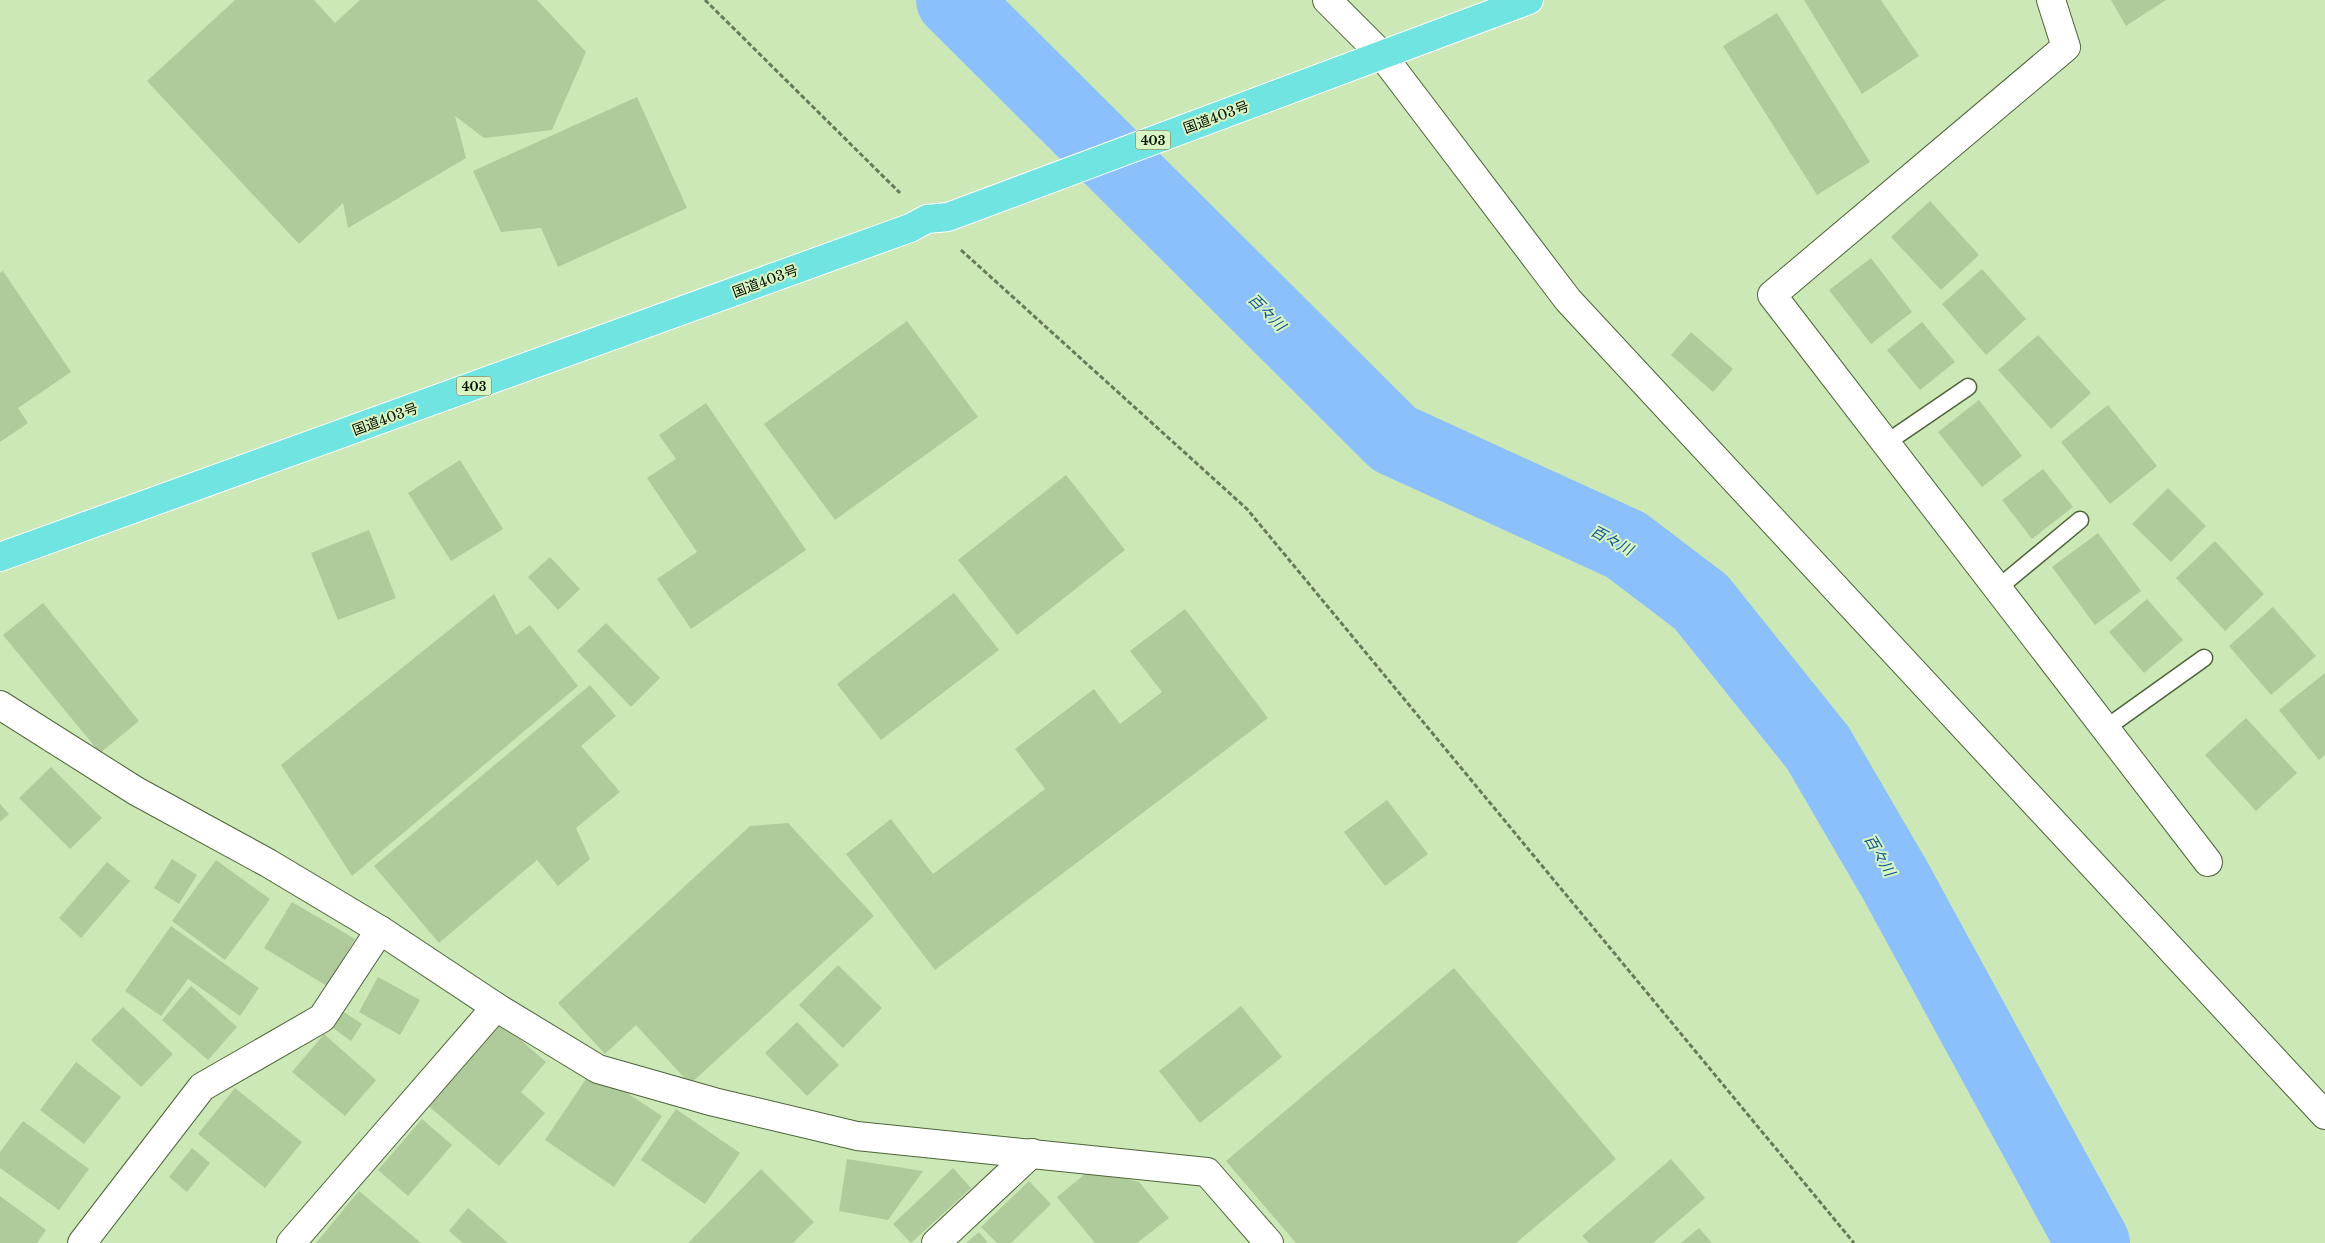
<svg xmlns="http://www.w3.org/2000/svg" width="2325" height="1243" font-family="'Libre Baskerville','Noto Sans JP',serif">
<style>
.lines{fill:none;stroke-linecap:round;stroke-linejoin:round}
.river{stroke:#8bc0fc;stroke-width:74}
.building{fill:#b0cb9b}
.service-casing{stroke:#4c6438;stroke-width:19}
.minor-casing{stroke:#4c6438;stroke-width:30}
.trunk-casing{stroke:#fff;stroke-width:30}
.path{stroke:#687a5a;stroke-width:3;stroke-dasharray:5 2.5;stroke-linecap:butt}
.service{stroke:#fff;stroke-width:16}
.minor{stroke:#fff;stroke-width:28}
.trunk{stroke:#70e4e0;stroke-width:28}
.labels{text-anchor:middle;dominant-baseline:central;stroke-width:4;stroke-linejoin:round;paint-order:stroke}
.shield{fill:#d9f5c3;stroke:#48573d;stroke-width:1}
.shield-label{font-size:12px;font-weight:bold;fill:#0a1303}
.street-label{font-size:14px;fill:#0a1303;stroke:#d9f5c3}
.water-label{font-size:15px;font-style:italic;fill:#0c5597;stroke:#d9f5c3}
</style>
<rect width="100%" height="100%" fill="#cce8b6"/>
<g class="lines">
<!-- river -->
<path class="river" d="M953,0L1394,439L1626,545L1701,602L1818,748L1895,880L2093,1243"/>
</g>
<!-- building -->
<g class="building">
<path d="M235,0H314L335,23L360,0H537L586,52L552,130L484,138L455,116L466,158L348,228L343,203L299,244L147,81Z"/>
<path d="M1804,0H1881L1919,56L1862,94Z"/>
<path d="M2111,0H2166L2126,26Z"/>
<path d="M1777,13L1870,162L1817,195L1723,46Z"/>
<path d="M637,97L687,208L558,267L541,228L501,232L473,171Z"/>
<path d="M1930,201L1979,255L1941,290L1891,237Z"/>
<path d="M1871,258L1912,312L1871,344L1829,290Z"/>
<path d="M1982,269L2026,319L1986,355L1942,304Z"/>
<path d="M3,271L71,372L18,408L28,423L0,442V273Z"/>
<path d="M907,321L978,417L835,520L764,424Z"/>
<path d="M1922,322L1955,362L1920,390L1887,350Z"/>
<path d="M1691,332L1733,369L1713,392L1671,355Z"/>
<path d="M2038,335L2091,393L2051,429L1998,370Z"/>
<path d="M1979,400L2022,456L1982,487L1938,432Z"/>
<path d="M706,403L806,550L691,629L657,579L697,552L647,478L676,459L659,435Z"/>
<path d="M2108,405L2157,466L2110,504L2061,442Z"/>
<path d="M460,460L503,529L451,561L408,493Z"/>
<path d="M2043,469L2073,507L2032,539L2002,500Z"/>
<path d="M1066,475L1125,550L1017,635L958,560Z"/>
<path d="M2168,488L2206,526L2171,562L2132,524Z"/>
<path d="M369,530L396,598L338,620L311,553Z"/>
<path d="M2098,533L2141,591L2095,625L2052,567Z"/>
<path d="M2215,541L2264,594L2225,631L2176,578Z"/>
<path d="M550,557L580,589L558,610L528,577Z"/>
<path d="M954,593L999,650L881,740L837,684Z"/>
<path d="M494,594L516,635L530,625L578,686L352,876L281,765Z"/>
<path d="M2147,599L2183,640L2144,673L2109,632Z"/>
<path d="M43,603L139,721L100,753L3,635Z"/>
<path d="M2273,607L2316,656L2271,695L2229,646Z"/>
<path d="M1185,609L1268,718L935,970L846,854L891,819L933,874L1045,789L1015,749L1094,689L1120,724L1162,692L1130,651Z"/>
<path d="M606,623L660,678L631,707L577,651Z"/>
<path d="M2325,673V755L2319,760L2279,710Z"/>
<path d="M590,685L616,716L581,746L620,792L576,828L590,859L558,886L537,860L439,943L374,866Z"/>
<path d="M2246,718L2297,773L2256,811L2205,755Z"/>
<path d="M51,767L102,818L70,849L19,798Z"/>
<path d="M1387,800L1428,854L1385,886L1344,832Z"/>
<path d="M0,804L9,814L0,822Z"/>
<path d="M788,823L874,916L690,1084L636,1025L605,1054L558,1003L750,826Z"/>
<path d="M172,859L197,875L179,904L154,888Z"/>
<path d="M216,860L270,899L225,960L172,921Z"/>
<path d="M107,862L130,881L81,938L59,918Z"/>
<path d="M292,902L355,939L327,986L264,948Z"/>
<path d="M171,926L259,988L240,1016L188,979L161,1016L125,991Z"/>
<path d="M838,965L882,1008L843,1048L799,1005Z"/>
<path d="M1454,968L1616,1159L1516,1243H1296L1226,1161Z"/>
<path d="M378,977L420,1000L400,1035L359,1012Z"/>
<path d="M191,986L237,1027L208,1060L162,1020Z"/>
<path d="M1241,1006L1282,1057L1200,1123L1159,1071Z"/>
<path d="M123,1007L173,1054L141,1087L91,1040Z"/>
<path d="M341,1010L362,1024L351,1041L330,1026Z"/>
<path d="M498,1020L546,1062L521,1092L545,1113L499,1166L426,1104Z"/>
<path d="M797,1022L839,1065L807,1096L765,1053Z"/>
<path d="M324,1034L376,1080L345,1116L292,1072Z"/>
<path d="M76,1062L121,1097L84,1144L40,1110Z"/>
<path d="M592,1070L662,1116L614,1187L545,1140Z"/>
<path d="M235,1088L302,1142L265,1188L198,1134Z"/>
<path d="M676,1109L740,1153L705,1204L641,1160Z"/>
<path d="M422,1119L452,1145L408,1196L378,1170Z"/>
<path d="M23,1121L89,1169L59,1210L0,1168V1152Z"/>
<path d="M192,1148L210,1163L187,1192L169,1177Z"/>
<path d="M847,1159L923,1171L888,1220L839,1211Z"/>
<path d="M1671,1159L1705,1198L1653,1243H1589L1582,1236Z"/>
<path d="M953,1168L971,1188L911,1243L893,1224Z"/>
<path d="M761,1169L814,1222L793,1243H688Z"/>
<path d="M1090,1170L1139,1182L1169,1218L1137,1243H1095L1057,1197Z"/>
<path d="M1029,1181L1051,1204L1011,1243H997L981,1227Z"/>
<path d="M359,1191L421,1243H316Z"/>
<path d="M0,1196L46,1230L37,1243H0Z"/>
<path d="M468,1208L508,1243H463L449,1231Z"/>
<path d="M1699,1228L1712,1243H1681Z"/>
<path d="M979,1232L988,1243H966Z"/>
</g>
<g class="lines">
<!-- service casing -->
<g class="service-casing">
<g id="service">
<path d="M1886,443L1968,387"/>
<path d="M1998,588L2080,520"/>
<path d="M2106,728L2204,658"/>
</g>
</g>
<!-- minor casing -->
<g class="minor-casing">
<g id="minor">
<path d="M1327,0L1382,55L1568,300L2325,1115"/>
<path d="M2051,0L2066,47L1772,295L2208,862"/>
<path d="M0,705L136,791L268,863L380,930L496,1007L598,1069L714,1102L857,1136L1207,1172L1269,1243"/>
<path d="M82,1243L202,1087L322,1018L380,930"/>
<path d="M291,1243L496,1007"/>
<path d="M936,1243L1032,1153"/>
</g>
</g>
<!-- trunk casing -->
<g class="trunk-casing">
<path id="trunk" d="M0,557L910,228L927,219L948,217L1529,0"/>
</g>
<!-- path -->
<g class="path">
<path d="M705,0L900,193"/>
<path d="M961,250L1247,509L1854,1243"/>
</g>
<!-- service -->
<use href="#service" class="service"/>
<!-- minor -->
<use href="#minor" class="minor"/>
<!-- trunk -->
<use href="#trunk" class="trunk"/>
</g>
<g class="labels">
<!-- shield labels -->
<g class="shield">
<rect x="1135.5" y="130.5" width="35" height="19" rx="4"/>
<rect x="456.5" y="376.5" width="35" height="19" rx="4"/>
</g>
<g class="shield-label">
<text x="1153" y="140">403</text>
<text x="474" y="386">403</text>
</g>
<!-- street labels -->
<g class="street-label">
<text transform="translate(1216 117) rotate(-20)">国道403号</text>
<text transform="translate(765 281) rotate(-20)">国道403号</text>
<text transform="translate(385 419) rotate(-20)">国道403号</text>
</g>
<!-- water labels -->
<g class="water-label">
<text transform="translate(1267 312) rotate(45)">百々川</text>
<text transform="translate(1612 540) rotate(28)">百々川</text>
<text transform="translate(1880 855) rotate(60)">百々川</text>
</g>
</g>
</svg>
